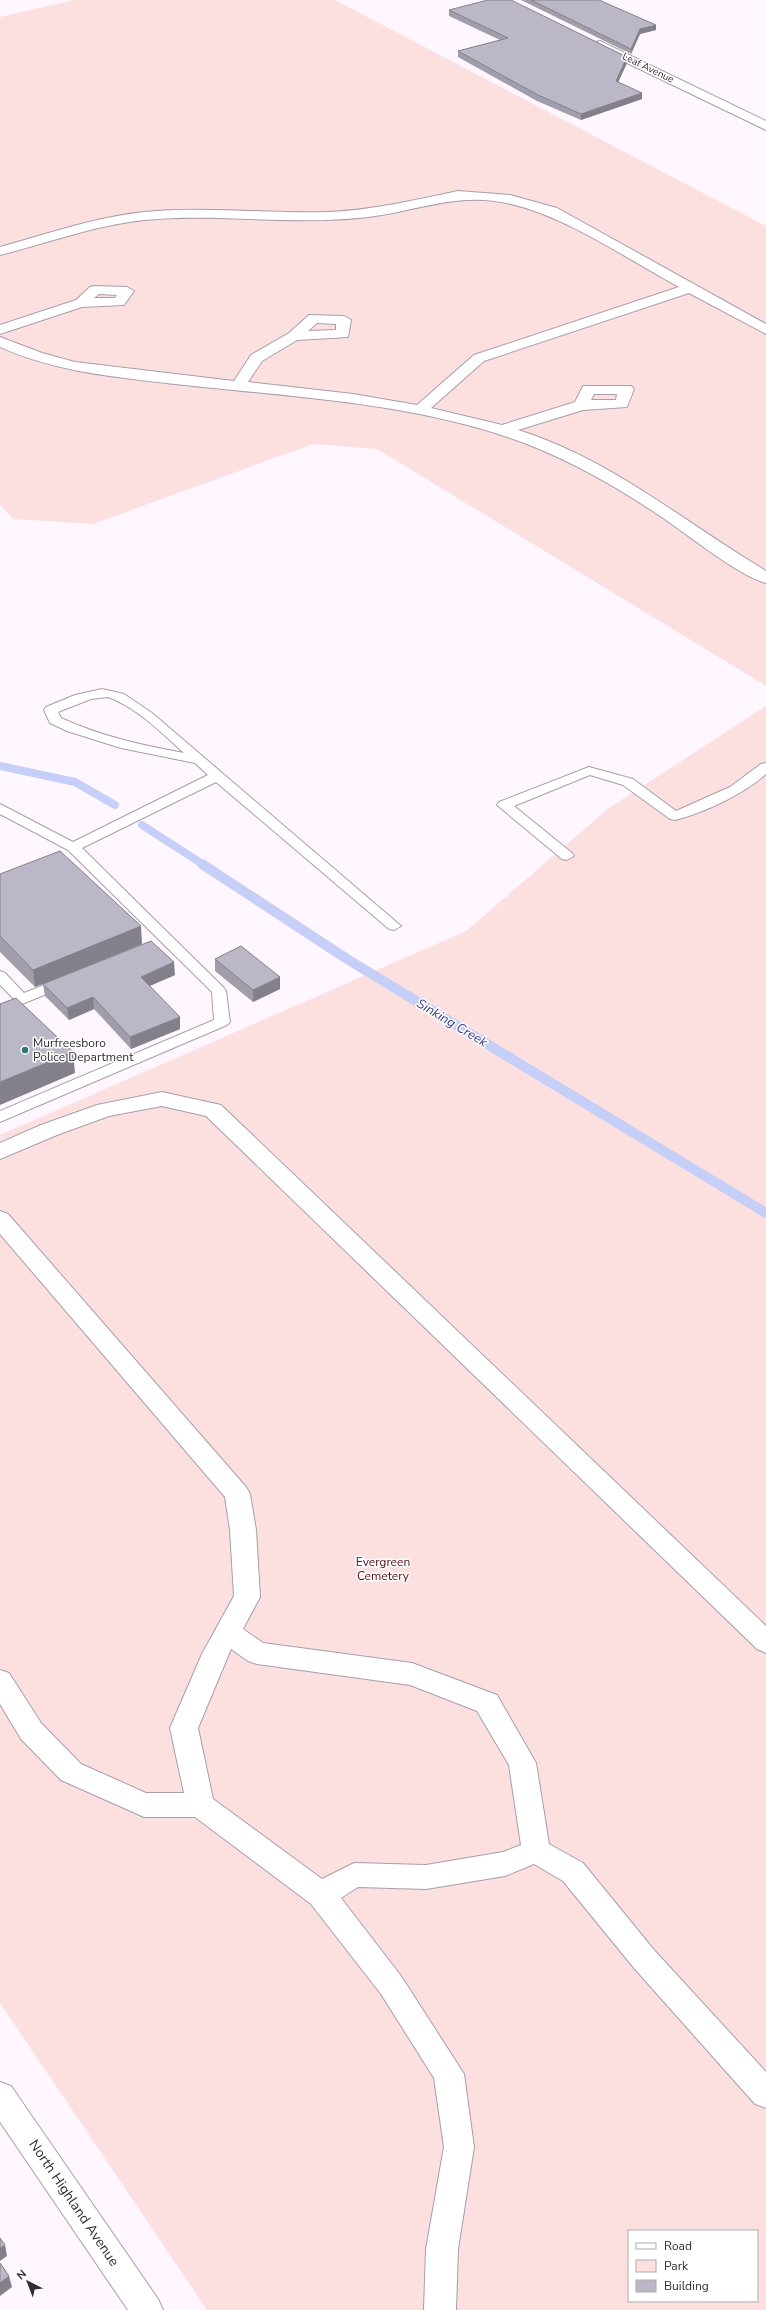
<svg xmlns="http://www.w3.org/2000/svg" width="766" height="2310" font-family="'Nunito Sans',sans-serif">
<style>
.green{fill:#fce0e0;fill-rule:evenodd}
.lines{fill:none;stroke-linecap:round;stroke-linejoin:round}
.stream-far1{stroke:#c5cff7;stroke-width:8}
.stream{stroke:#c5cff7;stroke-width:10}
.lane-casing{stroke:#aa9daa;stroke-width:2}
.street-casing{stroke:#aa9daa;stroke-width:2}
.secondary-casing{stroke:#aa9daa;stroke-width:2}
.lane{fill:#fff;fill-rule:evenodd}
.street{fill:#fff;fill-rule:evenodd}
.secondary{fill:#fff;fill-rule:evenodd}
.wall{fill:#a29dab}
.shaded-wall{fill:#84808b}
.building{fill:#bcb7c7;stroke:#84808b}
.poi-dot{fill:#2c7677;stroke:#fff;stroke-width:1.5}
.labels{text-anchor:middle;dominant-baseline:central;stroke-width:3;stroke-linejoin:round;paint-order:stroke}
.far-street-label{font-size:10px;fill:#312c31;stroke:#fff}
.poi-label{font-size:12px;fill:#312c31;stroke:#fff;text-anchor:start}
.park-label{font-size:12px;fill:#500b17;stroke:#fff}
.water-label{font-size:13px;font-style:italic;fill:#343d87;stroke:#fff}
.near-street-label{font-size:14px;fill:#312c31;stroke:#fff}
</style>
<rect width="100%" height="100%" fill="#fff6ff"/>
<!-- green -->
<g class="green">
<path d="M74,0H335L766,226V686L377,449L313,444L93,524L13,519L0,505V17Z"/>
<path d="M766,706V2310H207L0,2003V1135L466,931L609,808ZM629,2231H757V2301H629Z"/>
</g>
<g class="lines">
<!-- stream-far1 -->
<g class="stream-far1">
<path d="M0,766L75,782L115,805"/>
<path d="M142,825L204,865"/>
</g>
<!-- stream -->
<path class="stream" d="M202,864L347,959L766,1213"/>
<!-- lane casing -->
<g class="lane-casing">
<g id="lane">
<path d="M102,689L124,694L152,713L401,926L394,930L389,929L216,782L82,848L224,988L226,991L230,1022L227,1025L0,1122V1111L214,1020L212,992L68,850L0,814V804L73,842L208,775L195,763L121,748L67,731L50,723L44,710L46,707L75,695ZM108,697C136,707 162,733 184,753C141,745 100,736 61,718L58,712L91,699Z"/>
<path d="M766,763V774C744,794 704,813 675,820L670,819L623,785L590,775L514,806L572,853L574,856L567,860L562,859L497,805L499,802L589,767L633,779L676,811L730,787L761,764Z"/>
<path d="M0,971L5,973L24,993L64,977L69,979L71,982L69,985L22,1004L17,1002L0,985Z"/>
</g>
</g>
<!-- street casing -->
<g class="street-casing">
<g id="street">
<path d="M600,41L766,121V130L596,48L594,45L596,42Z"/>
<path d="M458,191L510,195L557,208L766,324V334L689,293L484,361L431,408L502,425L575,402L583,386H631L634,389L627,407L583,410L518,430C611,459 684,522 766,571V583C741,577 689,536 666,520C612,483 557,452 495,433C392,401 282,396 175,384C116,377 55,372 0,347V337L42,353L75,362L234,381L251,355L289,333L309,315L344,316L351,320L348,337L297,340L262,361L248,382L353,394L417,405L474,355L679,287C627,259 567,217 511,204C459,191 418,211 368,217C294,226 219,213 145,220C95,225 48,243 0,255V247C47,234 96,217 144,212C206,206 268,214 329,212C373,210 415,200 458,191ZM317,323L336,324V330L308,331ZM594,394H617L616,400H591Z"/>
<path d="M95,286L127,287L134,291L124,305L82,307L0,334V325L76,300L90,287ZM99,294L117,295L115,298H94Z"/>
<path d="M162,1092L221,1105L766,1626V1653L757,1649L206,1116L162,1106L109,1116L57,1135L0,1159V1143L41,1125L97,1105Z"/>
<path d="M0,1211L8,1214L246,1487L250,1494L256,1530L260,1597L243,1629L263,1643L412,1663L497,1695L536,1763L549,1844L583,1863L654,1950L766,2072V2108L755,2104L634,1968L563,1881L534,1864L505,1876L426,1889L358,1887L341,1898L401,1976L464,2074L474,2147L458,2249L456,2310H424L426,2249L444,2147L434,2078L381,1994L311,1904L195,1817H144L61,1780L21,1739L0,1704V1670L9,1673L41,1723L81,1764L146,1793H184L170,1728L202,1654L234,1596L230,1530L225,1497L0,1234ZM231,1649L248,1661L257,1664L410,1685L477,1711L509,1765L521,1845L503,1852L426,1865L354,1863L322,1879L213,1799L198,1728Z"/>
</g>
</g>
<!-- secondary casing -->
<g class="secondary-casing">
<path id="secondary" d="M0,2082L11,2086L158,2299L163,2310H128L0,2122Z"/>
</g>
<!-- lane -->
<use href="#lane" class="lane"/>
<!-- street -->
<use href="#street" class="street"/>
<!-- secondary -->
<use href="#secondary" class="secondary"/>
</g>
<!-- wall -->
<g class="wall">
<path d="M521,0H599L656,30L640,34L631,54Z"/>
<path d="M449,10L627,57V63L618,82L642,99L581,120L537,101L458,57V51L500,40L449,16Z"/>
<path d="M0,874L142,944L35,987L0,952Z"/>
<path d="M215,959L280,989L253,1002L215,971Z"/>
<path d="M175,975L150,986L180,1029L131,1049L94,1009L69,1020L45,996L43,984Z"/>
</g>
<!-- shaded-wall -->
<g class="shaded-wall">
<path d="M656,25V30L640,34L631,54V49L640,29Z"/>
<path d="M627,57V63L616,87V81Z"/>
<path d="M642,93V99L581,120V114Z"/>
<path d="M141,926L142,944L35,987L33,970Z"/>
<path d="M174,962L175,975L142,989L141,977Z"/>
<path d="M280,977V989L253,1002V990Z"/>
<path d="M93,997L94,1009L69,1020L67,1008Z"/>
<path d="M180,1017V1029L131,1049L130,1037Z"/>
<path d="M73,1052L75,1073L0,1105V1082Z"/>
<path d="M5,2245L7,2256L0,2261V2248Z"/>
<path d="M9,2276L12,2287L0,2296V2283Z"/>
</g>
<!-- building -->
<g class="building">
<path d="M488,0H511L627,57L616,81L642,93L581,114L538,95L458,51L508,38L449,10Z"/>
<path d="M531,0H599L656,25L640,29L631,49Z"/>
<path d="M60,851L141,926L33,970L0,936V874Z"/>
<path d="M151,941L174,962L141,977L180,1017L130,1037L93,997L67,1008L43,984Z"/>
<path d="M241,946L280,977L253,990L215,959Z"/>
<path d="M16,998L73,1052L0,1082V1004Z"/>
<path d="M0,2238L5,2245L0,2248Z"/>
<path d="M0,2263L9,2276L0,2283Z"/>
</g>
<!-- markers -->
<circle class="poi-dot" cx="25" cy="1050" r="4"/>
<g class="labels">
<!-- far-street labels -->
<g class="far-street-label">
<text transform="translate(648 68) rotate(26)">Leaf Avenue</text>
</g>
<!-- poi labels -->
<g class="poi-label">
<text x="33" y="1043">Murfreesboro<tspan x="33" dy="14">Police Department</tspan></text>
</g>
<!-- park labels -->
<g class="park-label">
<text x="383" y="1562">Evergreen<tspan x="383" dy="14">Cemetery</tspan></text>
</g>
<!-- water labels -->
<g class="water-label">
<text transform="translate(452 1023) rotate(31)">Sinking Creek</text>
</g>
<!-- near-street labels -->
<g class="near-street-label">
<text transform="translate(74 2203) rotate(56)">North Highland Avenue</text>
</g>
</g>
<!-- legend -->
<rect x="628" y="2230" width="130" height="72" fill="#ffffff" stroke="#adabad"/>
<rect x="636" y="2243" width="20" height="6" fill="#ffffff" stroke="#adabad"/>
<text x="664" y="2250" font-size="12" fill="#312c31">Road</text>
<rect x="636" y="2260" width="20" height="12" fill="#fce0e0" stroke="#adabad"/>
<text x="664" y="2270" font-size="12" fill="#312c31">Park</text>
<rect x="636" y="2280" width="20" height="12" fill="#bcb7c7" stroke="#adabad"/>
<text x="664" y="2290" font-size="12" fill="#312c31">Building</text>
<!-- north arrow -->
<g transform="translate(28 2282) rotate(318)" stroke="#ffffff" stroke-width="3" paint-order="stroke">
<path d="M0-3L7 15L0 10L-7 15Z" fill="#312c31"/>
<text y="-6" font-size="11" font-weight="bold" text-anchor="middle" fill="#312c31">N</text>
</g>
</svg>
